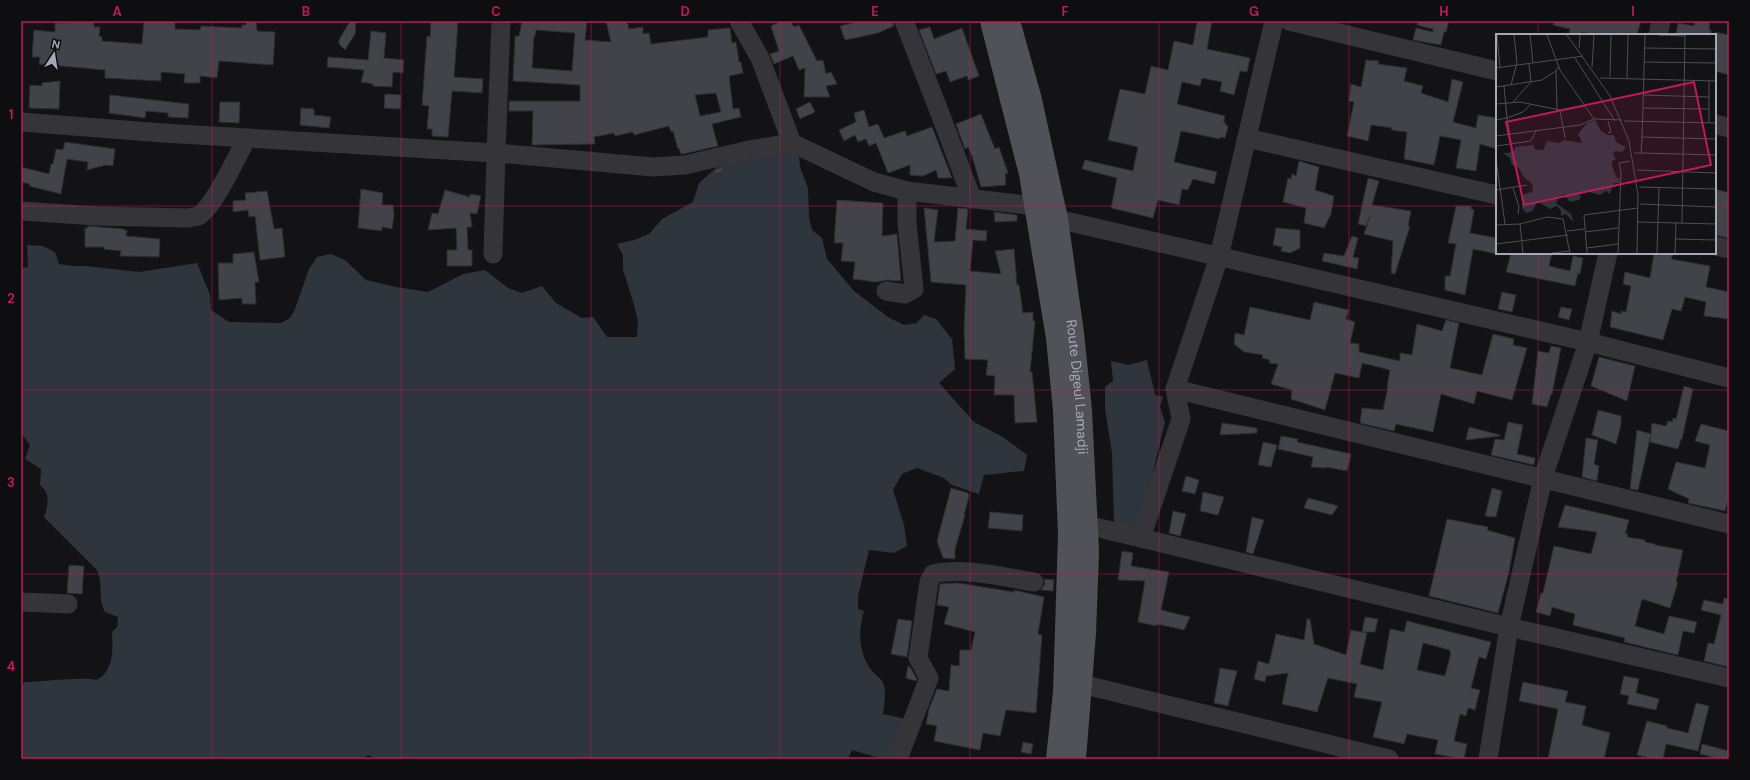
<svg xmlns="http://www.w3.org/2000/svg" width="1750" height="780" font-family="'DM Sans',sans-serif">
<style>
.water{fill:#2e353c}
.building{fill:#424348;stroke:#2e2d31;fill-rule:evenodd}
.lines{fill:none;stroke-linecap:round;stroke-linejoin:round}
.minor{stroke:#353539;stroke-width:19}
.major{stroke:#515258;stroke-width:22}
.grid{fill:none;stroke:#c2185b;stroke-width:1;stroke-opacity:0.55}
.labels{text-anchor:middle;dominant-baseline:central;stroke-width:4;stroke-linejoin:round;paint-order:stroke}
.street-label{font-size:14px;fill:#a6a9b4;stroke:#0e0e10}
.inset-road{fill:none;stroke:#4e4f55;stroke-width:1}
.view{fill:#c2185b;fill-opacity:0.15;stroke:#c2185b;stroke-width:2}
.inset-edge{fill:none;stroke:#a6a9b4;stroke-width:2}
.neatline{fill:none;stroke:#c2185b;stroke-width:1.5}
.grid-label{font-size:13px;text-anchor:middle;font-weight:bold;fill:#c2185b}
</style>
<rect width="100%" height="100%" fill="#131315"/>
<!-- water -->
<g class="water">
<path d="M794,151L799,156L800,167L808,188L809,218L812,230L822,238L827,259L854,291L888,317L904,325L917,323L924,315L936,319L952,339L955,369L939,383L974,422L1003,437L1027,455L1024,471L984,475L979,494L952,485L944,478L917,468L902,474L893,490L904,525L907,546L894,553L869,550L858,596V609L864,611C858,631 858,651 871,670C874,674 881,678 883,683C887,693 884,704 883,714L906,719L892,759H883L852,750L848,759H378L368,755L363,759H21V687L25,682C37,682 88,676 96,680C114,673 113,648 112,632L117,627L118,617L105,612C97,596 104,587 97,570L44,517C48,505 51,494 40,485L41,469L25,459L30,445L21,433V268L28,267L27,245L43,246L55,252L59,264L73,266H86L139,272L197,263L210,295L211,310L229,322L281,323L290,318L295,309L309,269L317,257L331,254L345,260L366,280L396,287L428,292L463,274L485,270L508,288L522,293L542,286L556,303L582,318L593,317L607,337H637L638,321L633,301L623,270V255L617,244L634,240L649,234L662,219L693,202L699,183L716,168L722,165Z"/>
<path d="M1147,360C1149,373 1153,382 1155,395L1163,397L1160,407L1165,422L1139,530L1114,524L1112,453L1105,409V387L1113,381L1111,361L1129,365Z"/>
</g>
<!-- building -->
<g class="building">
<path d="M144,21H175V29L200,30L201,26L242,28V25H246V22H256L257,31L275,32L273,65L219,61L217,78L200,76V83H184L185,74L161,72V81L105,78V70L39,64L40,57H32L34,30L55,32V23L94,22V27H100L99,36L102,37V41L142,44Z"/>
<path d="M350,21H356L355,34L345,50L339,44V40Z"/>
<path d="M431,21H458L454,77L483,79L482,93L452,91L448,137L432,136V129H427L429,106L422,105L427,36L430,37Z"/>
<path d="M522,21H587L585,40L611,42L606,21H627L629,29L643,27V34L649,33L651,44L708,37V30L730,28L732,43L736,42L739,62H741L743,73L729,76L733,109L739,108L741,117L712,124L718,146L683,154H681L679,148L678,149L673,131L671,132L669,126L634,135L633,132L615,136L614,133L594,137L595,144L532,145L533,111H509V101H580V85L513,81L515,36H519ZM536,30L575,33L572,71L532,68L534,36H535ZM716,93L721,112L700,116L695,95Z"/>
<path d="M782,21H790L794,27L799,25L817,61L823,60L826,74L831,72L837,84L826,86L830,97H804L805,68L799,70L793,56L774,64L770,54L779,51L771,26Z"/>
<path d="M861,21H893L894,26L878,33L845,40L840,26Z"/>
<path d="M1197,21H1212L1207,49L1250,58L1247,72L1240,71L1234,95L1220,91L1222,82L1202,78L1200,86L1182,82L1177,104L1225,116L1224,122L1228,127L1225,138L1220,137V139L1181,131L1174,162L1217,172L1214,184L1193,179L1188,190L1182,189L1179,205L1158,200L1153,218L1111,208L1117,178L1082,169L1085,160L1133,171L1138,147L1108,140L1120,89L1145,94L1151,66L1168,70L1174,41L1193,45Z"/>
<path d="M1418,21H1449L1446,32H1444L1441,45L1413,40L1416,28L1433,32V29L1417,25Z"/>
<path d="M1554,21H1641L1637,35H1595L1582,32L1581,35H1569L1570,29L1553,25Z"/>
<path d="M1695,21H1710L1709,30H1711V35H1676L1678,23L1694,26Z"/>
<path d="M930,27L934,39L962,28L979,76L968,80L967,76L950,82L946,71L936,74L919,30Z"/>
<path d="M371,31L386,33L384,58L404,60L403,73L393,72L392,87L373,86V84L361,82L364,70L327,67L328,57L368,60Z"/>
<path d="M1715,32L1729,35V75L1715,71Z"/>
<path d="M1366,60L1379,61L1378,64L1407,68L1404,81L1423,86L1421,93L1448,102L1452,79L1463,82L1453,122L1476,128L1478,115L1497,118V149L1480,144L1476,171L1456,168L1461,140L1440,136L1434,165L1404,159L1407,132L1391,130L1392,128L1371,125L1368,141L1347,136L1354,102L1349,101L1351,84L1361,87Z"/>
<path d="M60,81L59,109L29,108L30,85L42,86V83Z"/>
<path d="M385,94L401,95L400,109L384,108Z"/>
<path d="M110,95L189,104L188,118L168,117V113L146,111L145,118L109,113Z"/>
<path d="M220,102H240L239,123L219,122Z"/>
<path d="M810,102L815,112L800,119L796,109Z"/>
<path d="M301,108L314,109V115L331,117L329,128L300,125Z"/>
<path d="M864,110L869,127L878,124L884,138L905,131L907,136L932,127L952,178H938L936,170L923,176L910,175V165L888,173L876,143L869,146L866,139L858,142L855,135L844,141L839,130L856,122L854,113Z"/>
<path d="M981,114L995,149L999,147L1008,173L1005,174L1006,185L981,187L972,156L968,147L965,149L956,124Z"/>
<path d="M65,142L115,149L113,166L106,165L87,170L88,162L67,159L61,194L29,186L30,184L21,182V167L49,174L51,164H53L56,149L63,150Z"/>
<path d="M1299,161L1319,167L1315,190L1334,196L1331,214L1324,228L1304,223L1306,208L1283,202L1288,178L1291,179L1292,174L1296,176Z"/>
<path d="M723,167L724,171L715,174L714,170Z"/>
<path d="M1368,178L1379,181L1372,205L1411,211L1408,226H1410L1395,274L1391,273L1393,241L1364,234L1370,216L1366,226L1358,224Z"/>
<path d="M361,189L383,193L382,205H393L394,215L392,229L382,227V231L358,228Z"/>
<path d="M1715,189L1729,193V238L1715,235Z"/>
<path d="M445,190L470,197V194L481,196L477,214L470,213L472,227H467L468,250H472V266H447V250H457L456,228L428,230L432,213L438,214Z"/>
<path d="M267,191L274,229L282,228L285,257L260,260L255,216L249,217L248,210L233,212V201L246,200L245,193Z"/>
<path d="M837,200L883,203L882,236L897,234L901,281L887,280L876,282L853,279L855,262L841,261L843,243H834Z"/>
<path d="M1456,206H1471V209L1474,210L1470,233L1497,238V254L1473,249L1465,295L1445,290V276H1450L1456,244L1448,243Z"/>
<path d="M924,208L938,210L934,242L955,241L958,208L968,209L966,229L987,231L986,241L973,240L970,271L1001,274L995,251L1014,249L1017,285H1019L1023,313L1033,312V321H1035L1030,372H1032L1037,422L1015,423L1014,395H994L995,376L986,375L988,360L965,359L964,329L966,285L931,282Z"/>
<path d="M994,212L1017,215V221L995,222Z"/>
<path d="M88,226L123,229L127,231L126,236L160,239L159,257L120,256L121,251L104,249V247H85V228H88Z"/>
<path d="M1276,228L1300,230V248L1290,253L1281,251L1282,247L1273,245Z"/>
<path d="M1352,236L1358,238L1353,257L1359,258L1357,269L1322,261L1324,253L1344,256Z"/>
<path d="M254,252L259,282H255L256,304H242V298L219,300L218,263H233V254Z"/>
<path d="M1511,253H1552L1549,266L1570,271L1573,256L1583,258L1580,274L1577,273H1578L1575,286L1506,272Z"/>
<path d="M1654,253H1674L1671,259L1710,266L1706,287L1729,292V319L1704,316L1706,302L1685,297L1681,311L1672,309L1663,340L1610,327L1612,311L1621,314V311L1626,312L1631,286L1623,284L1625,272L1650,278Z"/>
<path d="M1502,292L1516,295L1512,312L1498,309Z"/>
<path d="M1314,302L1349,310L1346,319L1355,322L1350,343L1359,344V352L1400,361V353L1412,355L1417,324L1442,331L1446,320L1459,323L1450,368L1482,375L1493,334L1514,339L1513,345L1527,348L1512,400L1477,391L1474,404L1441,394L1433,432L1396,424L1394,431L1360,423L1362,408L1383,410L1388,387H1387L1390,370L1362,363L1359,378L1335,373L1325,410L1291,399L1292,390L1271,384L1278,364L1269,363L1270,360L1262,358L1263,355L1244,352L1234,344L1235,333L1244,335L1250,307L1310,320Z"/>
<path d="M1561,307L1572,309L1569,320L1558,317Z"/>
<path d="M1551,346L1561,348L1552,394H1551L1547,407L1532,404L1538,351L1549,353Z"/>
<path d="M1599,357L1635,366L1627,401L1591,386Z"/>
<path d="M1684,386L1693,389L1682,439H1681L1678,449L1650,442L1652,423L1666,426L1668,421L1673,422L1672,418L1676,419Z"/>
<path d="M1598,410L1621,416V425L1616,444L1592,435Z"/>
<path d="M1508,422L1523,425L1517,454L1535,458L1534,465L1491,455L1495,439L1504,440Z"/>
<path d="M1222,423L1257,428V433L1220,435Z"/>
<path d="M1701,424L1729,431V497L1725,511L1688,503L1689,499L1668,489L1676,462L1705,468L1710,445L1695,441Z"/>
<path d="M1469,427L1500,435V436L1466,440Z"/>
<path d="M1637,430L1651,434L1638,490L1630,489Z"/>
<path d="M1281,436L1298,439L1297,442L1351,454L1347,471L1326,467V468L1311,467L1313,457L1278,449Z"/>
<path d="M1586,438L1598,440L1594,464L1599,466L1597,481L1582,477Z"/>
<path d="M1263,442L1277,445L1271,467L1258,465Z"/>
<path d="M1186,476L1199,480L1195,494L1182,491Z"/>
<path d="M951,488L968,493L969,496L964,515H965L955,549V559L943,558L937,541Z"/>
<path d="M1492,488L1502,491L1496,517L1485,516Z"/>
<path d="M1203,492L1224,497L1218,515L1200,511Z"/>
<path d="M1308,498L1338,506L1332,515L1304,508Z"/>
<path d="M1565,505L1629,520L1625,534H1628L1627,537L1645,540V542L1655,544V545L1683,550L1676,582H1678L1670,608L1642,599L1635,626L1664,634L1669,616L1697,622L1694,633L1683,631L1678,655L1624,642L1625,638L1573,625L1575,614L1552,607L1550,616L1536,612L1541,593H1543L1554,546L1591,554L1597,532L1558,527Z"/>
<path d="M1173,511L1186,514L1180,536L1169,533Z"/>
<path d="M990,512L1023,515L1022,531L988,528Z"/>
<path d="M1252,517L1264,520L1253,554L1246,552Z"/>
<path d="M1447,519L1488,527L1487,530L1515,538L1509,572L1498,613L1429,596Z"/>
<path d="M1122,551L1133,553L1131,566L1169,572L1161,610L1190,617L1184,630L1157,624V626L1138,622L1145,581L1118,580Z"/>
<path d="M69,565L84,566L82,594L67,593Z"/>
<path d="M1044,579L1054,580L1053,591L1041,590L1045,584Z"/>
<path d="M958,583L1014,592V590L1044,597L1038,634L1042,635L1036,713L1006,710L1000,736L983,733L980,750L934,741L937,726L926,724L929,709L937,689L949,691L951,665L959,666L960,650H971L975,632L944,624L949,607L937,605L940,584Z"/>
<path d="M1724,598L1729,599V667L1704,661L1708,643L1714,644L1721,615L1701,610L1704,600L1723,604Z"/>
<path d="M1365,617L1378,619L1375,632H1362Z"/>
<path d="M898,619L912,621L907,657L891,654Z"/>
<path d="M1307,619H1310L1314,644L1346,655L1351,630L1367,633L1360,664L1383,670L1390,629L1404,632L1407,621L1491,642L1486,659L1479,657L1471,688L1480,690L1475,710L1468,708L1466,716L1460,714L1454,741L1467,744L1464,759L1435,754L1438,740L1407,734L1404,744L1373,737L1382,702L1354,697L1357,684L1328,678L1317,712L1282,704L1288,673L1266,676L1265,682L1254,679L1258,661L1269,664L1276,634L1304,640ZM1423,643L1450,650V653H1451L1445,676L1417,670Z"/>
<path d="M908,666L910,667L917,679L916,681L906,678Z"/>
<path d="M1220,668L1237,671L1228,706L1214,703Z"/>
<path d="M1624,676L1639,679L1636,693L1659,699L1656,710L1627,704L1629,696L1620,694Z"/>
<path d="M1523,682L1568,691L1565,702L1586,706L1582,725L1610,733L1604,759H1548L1558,709L1519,701Z"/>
<path d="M1696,703L1709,706L1698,751L1666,744L1663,759H1655L1637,755L1647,721L1667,726V728L1688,733Z"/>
<path d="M1023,742L1033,744L1031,754L1021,752Z"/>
<path d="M1702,744L1729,751V759H1720L1700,754Z"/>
</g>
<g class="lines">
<!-- minor -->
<g class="minor">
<path d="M739,21L760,58L792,143"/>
<path d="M904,21L941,116L972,199"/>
<path d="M1289,21L1497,71"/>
<path d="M1658,35L1661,21"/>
<path d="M21,122L163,133L496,153L653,167L685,165L749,150L792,143L874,182L907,191L1035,206"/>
<path d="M1715,124L1729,128"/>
<path d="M1247,138L1497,195"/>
<path d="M21,211L96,216L188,218C192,217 197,217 200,215C216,203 237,156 247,138"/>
<path d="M1057,219L1588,342L1729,378"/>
<path d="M1715,246L1729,249"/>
<path d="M493,254L496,153L501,21"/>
<path d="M886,291L905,294L914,289L907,223V191"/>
<path d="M1175,389L1729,524"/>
<path d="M1087,525L1141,538L1181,419L1175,389L1219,257L1274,21"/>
<path d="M1141,538L1509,627L1729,678"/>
<path d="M21,602L68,604"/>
<path d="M1081,684L1389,759"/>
<path d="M898,759L929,678L918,658L929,582L933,574C964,567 1004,577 1034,582"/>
<path d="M1488,759L1509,627L1543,478L1588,342L1608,253"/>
</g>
<!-- major -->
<g class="major">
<path d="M991,21L1030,174L1057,338L1064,410L1069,535L1064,693L1057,759"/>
<path id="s1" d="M1009,21L1031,100L1057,219L1073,333L1081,410L1088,552L1085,633L1075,759"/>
</g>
</g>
<!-- grid -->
<path class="grid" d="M212,21V759M401,21V759M591,21V759M780,21V759M970,21V759M1159,21V759M1349,21V759M1538,21V35M21,206H1497M1715,206H1729M1538,253V759M21,390H1729M21,574H1729"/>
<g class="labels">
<!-- street labels -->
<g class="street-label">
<text stroke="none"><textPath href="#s1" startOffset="373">Route Digeul Lamadji</textPath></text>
</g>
</g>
<!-- overview -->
<g transform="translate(1496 34)">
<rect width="220" height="220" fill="#131315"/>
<path d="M99,86L105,97L112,101H118L120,108L130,113L126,118L119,117L117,120L120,126L116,127V132L121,144H124L123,149H118L114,160L110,157L104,161L90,157L83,161L85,163L83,166L74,168L68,160L63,163L60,169L75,180L78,189L70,180L65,182V177L61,172L54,175L42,168L36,177L30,179L26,174V164L28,160L36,158L37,151L27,142L23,134L16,131L14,124L7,119H12L19,116V113L37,111L40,116H47L51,107L63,109L68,106L86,109L82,100L91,89Z" fill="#2e353c"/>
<path class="inset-road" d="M1,1L4,34M34,1L37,29M51,1L64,36L98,85M71,1L114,62L133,107L142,161L141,219M162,1L189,2M83,14L84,1M148,14L220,15M79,24L119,87M148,28L220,29M96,33L98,1M0,34L87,22M60,37L61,76M114,43L115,1M104,44L220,47M131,44L132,1M15,51L21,29L18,1M8,52L11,84L27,78L35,70M0,53L46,46L60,37L62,33M147,61L213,63M17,68L35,48L33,30M0,70L24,68L64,76L89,72M147,74L213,75M64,76L69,104M0,86L11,84L14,101M112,87L115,98L112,99M128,87L220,89M213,89V47M0,102L84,91L98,85L126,86M145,103L220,105M0,112L35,107L40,97M138,119H145L146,106L149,1M145,119L220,121M0,125L9,190M141,136L220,139M143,153L220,155M17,154L23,173L22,180M0,156L31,151M144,170L220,173M142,188L220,190M186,189L189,1M24,190L27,219M0,191L24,190L51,183L67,185L74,219M71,197L88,195M89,198L122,194M179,205L220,206M0,210L72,201M91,214L122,210M56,219L74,217M91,219L88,181L142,174M122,219L125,139L123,129L134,127M161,219L163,153M179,219L180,188"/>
<path class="view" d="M198,48L215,131L28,171L10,88Z"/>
<rect width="220" height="220" class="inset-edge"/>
</g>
<!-- border -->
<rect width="1750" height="780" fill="none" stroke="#0e0e10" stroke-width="44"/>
<!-- north arrow -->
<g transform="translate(54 54) rotate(12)" stroke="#0e0e10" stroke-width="3" paint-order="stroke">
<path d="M0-3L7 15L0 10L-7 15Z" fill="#a6a9b4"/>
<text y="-6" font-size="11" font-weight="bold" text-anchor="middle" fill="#a6a9b4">N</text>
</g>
<rect x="22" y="22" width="1706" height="736" class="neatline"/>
<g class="grid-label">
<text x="117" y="16">A</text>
<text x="306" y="16">B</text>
<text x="496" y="16">C</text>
<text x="685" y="16">D</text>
<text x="875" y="16">E</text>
<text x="1065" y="16">F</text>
<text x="1254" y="16">G</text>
<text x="1444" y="16">H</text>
<text x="1633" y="16">I</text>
<text x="11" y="119">1</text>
<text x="11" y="303">2</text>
<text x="11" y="487">3</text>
<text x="11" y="671">4</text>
</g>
</svg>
